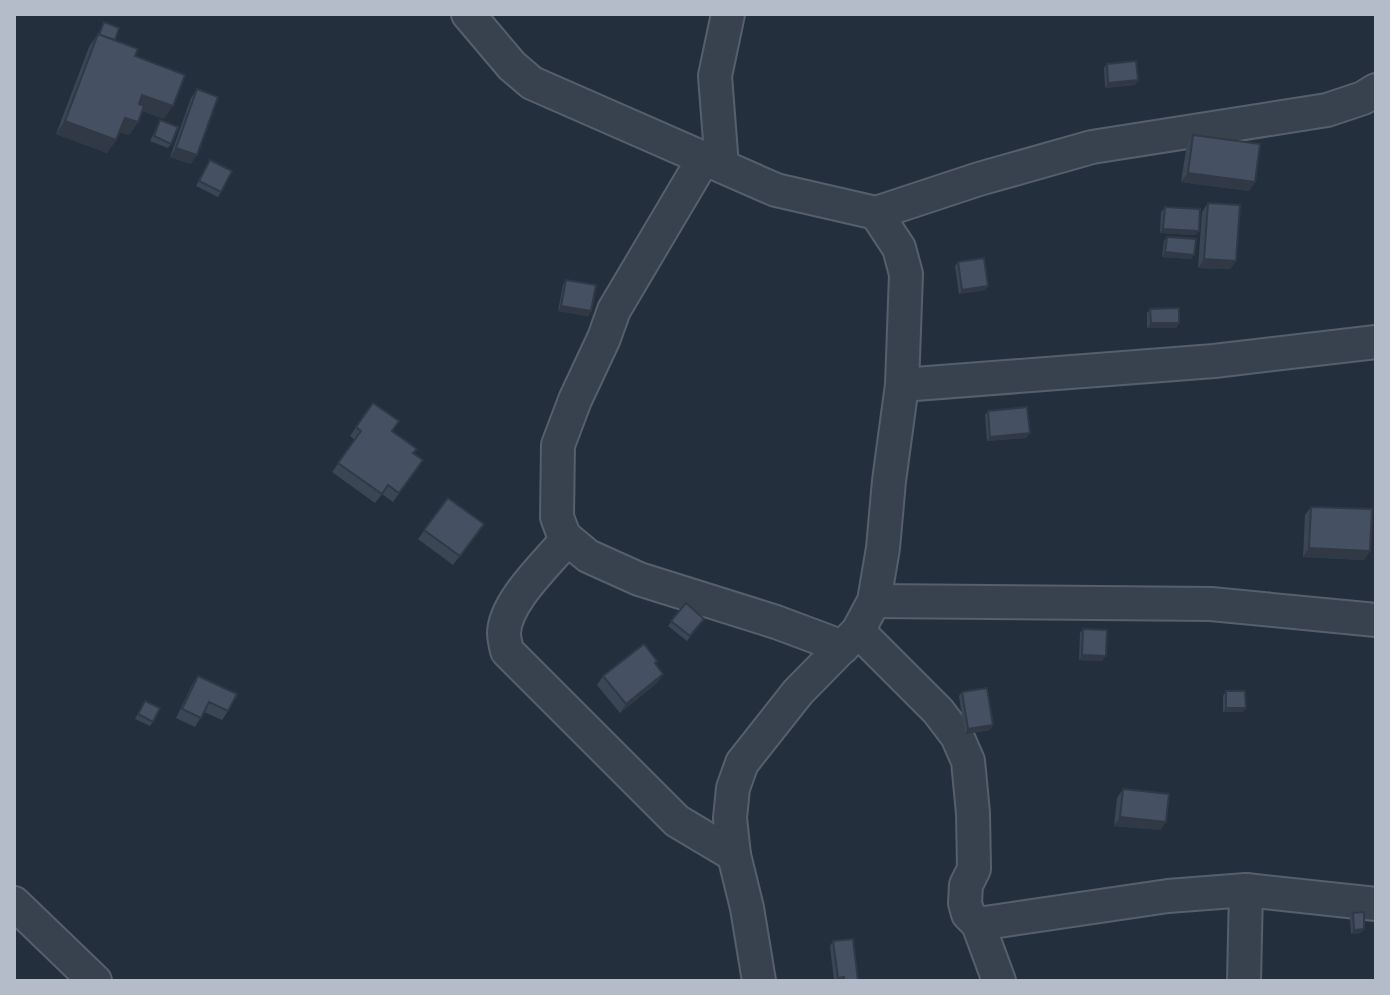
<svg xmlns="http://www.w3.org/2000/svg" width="1390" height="995" font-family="Ubuntu,sans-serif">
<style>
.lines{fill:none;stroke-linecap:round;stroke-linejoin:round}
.minor-casing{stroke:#565f6c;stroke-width:36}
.minor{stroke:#38414e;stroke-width:32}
.wall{fill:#3b4654}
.shaded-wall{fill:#303945}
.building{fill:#455162;stroke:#303945;stroke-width:2}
</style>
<rect width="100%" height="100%" fill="#242f3e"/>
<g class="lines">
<!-- minor casing -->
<g class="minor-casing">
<g id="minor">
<path d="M468,14L512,66L532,83L776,190L876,213L899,248L906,274L902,385L889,481L883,548L874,601L858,631L798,692L742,763L733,788L730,818L734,855L747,908L759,981"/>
<path d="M704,158L614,310L604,338L575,400L558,445L557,517L564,536L588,556L639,579L776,622L843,647"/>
<path d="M722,166L715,76L728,14"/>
<path d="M876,213L979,179L1092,147L1327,110L1363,98L1376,90"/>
<path d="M902,385L1214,361L1376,342"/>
<path d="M567,539C548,563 505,601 504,633C504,639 506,646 507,651L677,821L734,855"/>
<path d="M874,601L1211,604L1376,620"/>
<path d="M858,631L938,711L957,736L968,761L973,813L974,869L966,885L965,903L968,914L978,924L999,981"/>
<path d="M14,903L95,981"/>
<path d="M978,924L1168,896L1246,890L1376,904"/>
<path d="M1244,981L1246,890"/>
</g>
</g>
<!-- minor -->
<use href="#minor" class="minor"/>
</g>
<!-- wall -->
<g class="wall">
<path d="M104,22L115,40L135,56L164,119L142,111L138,122L129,135L119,132L116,140L107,153L56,134L89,47L98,34Z"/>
<path d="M1107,64L1138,80L1135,85L1105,88L1104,68Z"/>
<path d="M197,89L191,164L170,157L191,98Z"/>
<path d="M160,120L171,144L168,148L150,141Z"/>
<path d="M1193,135L1255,182L1249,191L1181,182L1187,144Z"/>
<path d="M210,160L221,192L218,197L196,186Z"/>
<path d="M1208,203L1236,261L1230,269L1198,268L1202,212Z"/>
<path d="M1165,207L1199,231L1195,235L1160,233L1161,212Z"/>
<path d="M1167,237L1191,259L1162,257L1164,241Z"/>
<path d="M958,262L988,286L985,290L959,294L955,266Z"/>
<path d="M566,280L588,316L558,311L563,285Z"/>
<path d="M1150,309L1179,323L1176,328H1147V313Z"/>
<path d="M373,403L392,431L413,453L423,460L393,502L382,494L375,503L332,472L355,440L350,436Z"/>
<path d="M988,411L1030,433L1026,438L987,441L985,415Z"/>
<path d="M448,498L484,524L453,565L418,539Z"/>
<path d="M1311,507L1370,551L1364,560L1303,557L1305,515Z"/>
<path d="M686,603L704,619L687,641L668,626Z"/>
<path d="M1083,629L1102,661L1079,660L1080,633Z"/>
<path d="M657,661L655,664L663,674L657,683L620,713L597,685L603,676Z"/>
<path d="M198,676L228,711L222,720L204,712L195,727L176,718L192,685Z"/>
<path d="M1226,691L1246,708L1243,712H1223V696Z"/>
<path d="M962,692L993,725L990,730L965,734L959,696Z"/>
<path d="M145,701L153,722L150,726L135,719Z"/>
<path d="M1376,710V736H1375V711Z"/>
<path d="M1123,789L1166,822L1160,830L1114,826L1117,798Z"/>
<path d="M1353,913L1361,933L1351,934L1350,917Z"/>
<path d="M833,941L858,981H834L830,946Z"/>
</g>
<!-- shaded-wall -->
<g class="shaded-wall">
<path d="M1138,80L1135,85L1105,88L1108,83Z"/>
<path d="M142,95L173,106L164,119L133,108Z"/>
<path d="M125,118L138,122L129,135L116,130Z"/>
<path d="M65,121L116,140L107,153L56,134Z"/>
<path d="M176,148L197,155L191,164L170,157Z"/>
<path d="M1188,173L1255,182L1249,191L1181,182Z"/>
<path d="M1163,229L1199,231L1195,235L1160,233Z"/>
<path d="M1165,252L1194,255L1191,259L1162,257Z"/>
<path d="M1204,259L1236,261L1230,269L1198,268Z"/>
<path d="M988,286L985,290L959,294L962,290Z"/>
<path d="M561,306L591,311L588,316L558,311Z"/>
<path d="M1151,323H1179L1176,328H1147Z"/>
<path d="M1030,433L1026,438L987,441L990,437Z"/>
<path d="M1309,548L1370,551L1364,560L1303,557Z"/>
<path d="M1082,655L1106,656L1102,661L1079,660Z"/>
<path d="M663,674L657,683L620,713L626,704Z"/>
<path d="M1226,708H1246L1243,712H1223Z"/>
<path d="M993,725L990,730L965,734L968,729Z"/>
<path d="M1120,817L1166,822L1160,830L1114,826Z"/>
<path d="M1364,929L1361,933L1351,934L1354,930Z"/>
</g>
<!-- building -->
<g class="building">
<path d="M104,22L119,28L115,40L99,35Z"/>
<path d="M98,34L138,49L135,56L185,75L173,106L142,95L139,104L144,106L138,122L125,118L116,140L65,121Z"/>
<path d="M1136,61L1138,80L1108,83L1107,64Z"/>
<path d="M197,89L218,97L197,155L176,148Z"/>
<path d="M160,120L178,127L171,144L154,136Z"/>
<path d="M1193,135L1260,144L1255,182L1188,173Z"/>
<path d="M210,160L232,171L221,192L199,181Z"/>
<path d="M1208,203L1240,205L1236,261L1204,259Z"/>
<path d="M1165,207L1200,209L1199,231L1163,229Z"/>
<path d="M1167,237L1196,239L1194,255L1165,252Z"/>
<path d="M984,258L988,286L962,290L958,262Z"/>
<path d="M566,280L596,285L591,311L561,306Z"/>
<path d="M1179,308V323H1151L1150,309Z"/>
<path d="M373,403L399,421L392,431L417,449L413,453L423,460L399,493L388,485L382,494L338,463L361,431L356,427Z"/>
<path d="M1027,407L1030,433L990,437L988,411Z"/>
<path d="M448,498L484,524L460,556L424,530Z"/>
<path d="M1311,507L1372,509L1370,551L1309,548Z"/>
<path d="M686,603L704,619L690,636L671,621Z"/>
<path d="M1083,629L1107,630L1106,656L1082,655Z"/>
<path d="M644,644L657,661L655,663L663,674L626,704L603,676Z"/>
<path d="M198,676L237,694L228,711L209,702L201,718L182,709Z"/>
<path d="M987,688L993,725L968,729L962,692Z"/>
<path d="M1226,691H1245L1246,708H1226Z"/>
<path d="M145,701L160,708L153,722L138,714Z"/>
<path d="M1123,789L1169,794L1166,822L1120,817Z"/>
<path d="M1364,912V929L1354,930L1353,913Z"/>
<path d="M853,939L858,981H844V977L838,978L833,941Z"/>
</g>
<!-- border -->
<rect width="1390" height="995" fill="none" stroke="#b4bcc9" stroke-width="32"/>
</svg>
